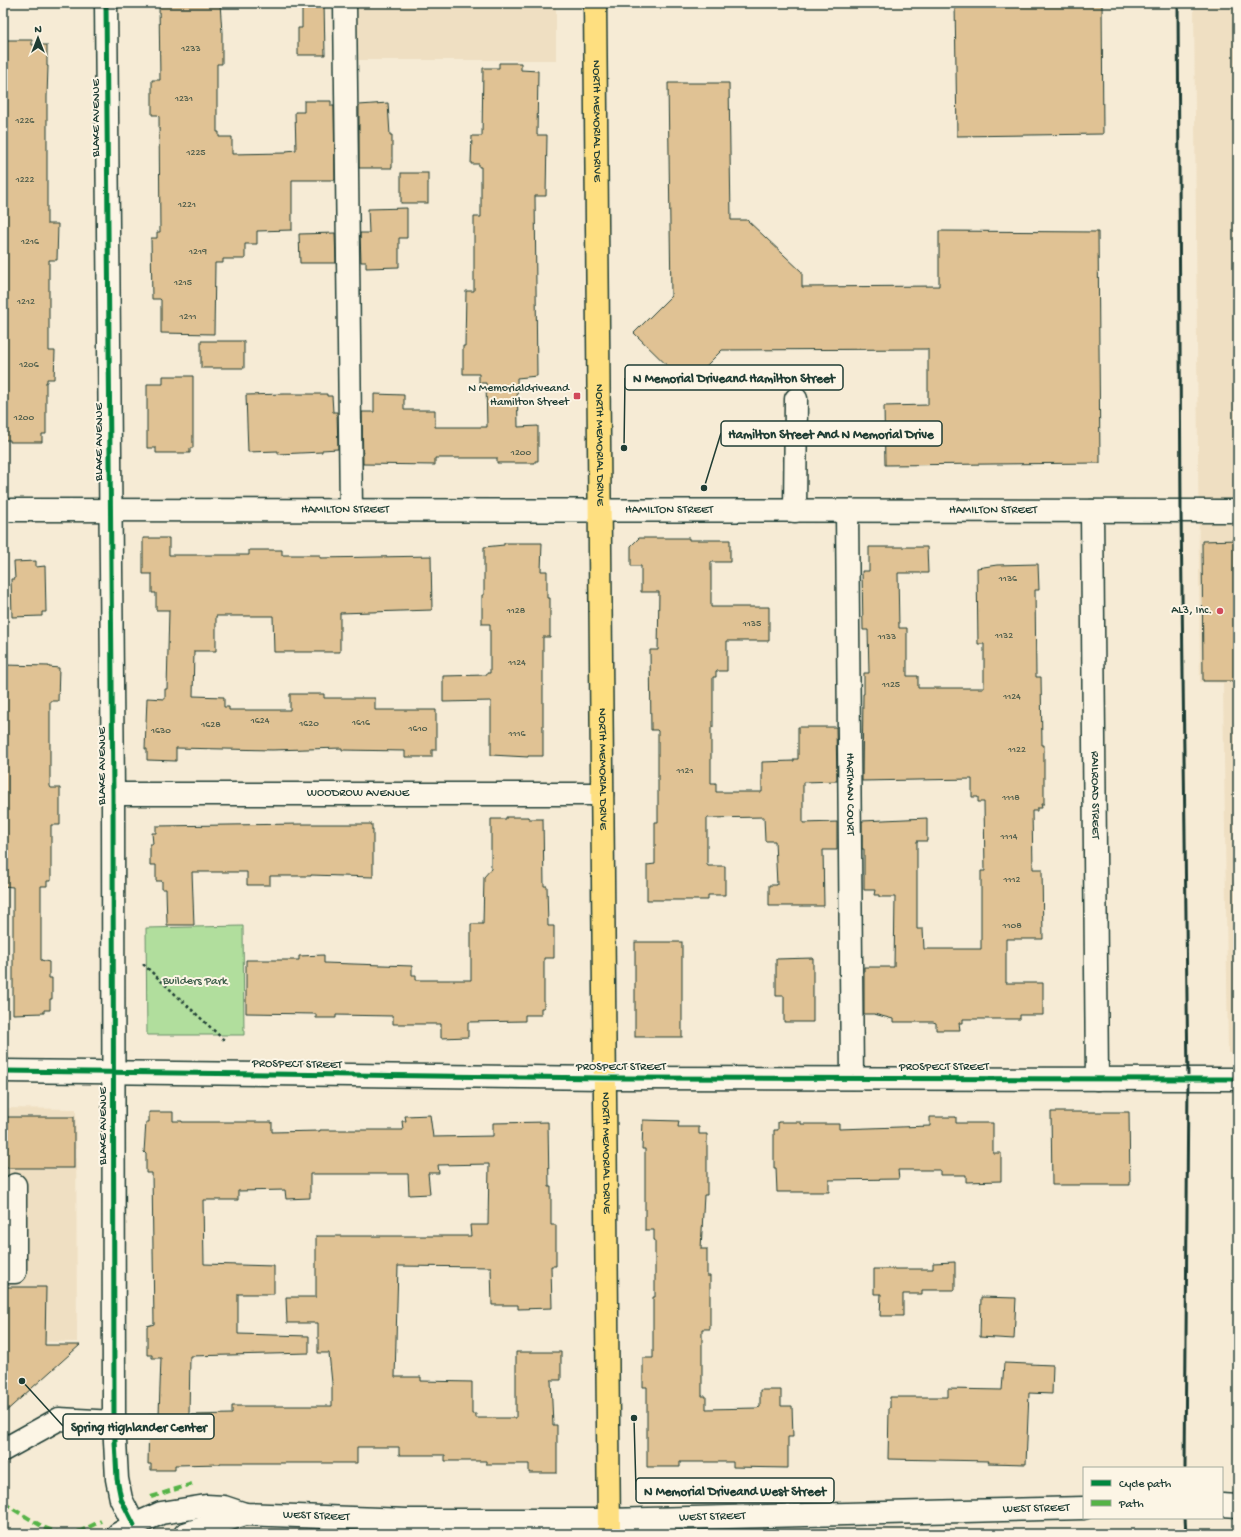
<svg xmlns="http://www.w3.org/2000/svg" width="1241" height="1537" font-family="'Gochi Hand',sans-serif">
<style>
.built{fill:#efdfc2}
.green{fill:#b1de9d;stroke:#688e68}
.building{fill:#e0c294;stroke:#1f3d34;fill-rule:evenodd}
.lines{fill:none;stroke-linecap:round;stroke-linejoin:round}
.minor-casing{stroke:#1f3d34;stroke-width:25}
.major-casing{stroke:#1f3d34;stroke-width:25}
.path{stroke:#1f3d34;stroke-width:2.5;stroke-dasharray:3 3;stroke-linecap:butt}
.minor{stroke:#fcf5e5;stroke-width:22}
.major{stroke:#fedf80;stroke-width:22}
.rail{stroke:#1f3d34;stroke-width:3}
.quiet{stroke:#55b346;stroke-width:4;stroke-dasharray:8 4;stroke-linecap:butt}
.cycleway-casing{stroke:#fcf5e5;stroke-width:8}
.cycleway{stroke:#00873e;stroke-width:5}
.poi-dot{fill:#d1495b;stroke:#fcf5e5;stroke-width:1.5}
.labels{text-anchor:middle;dominant-baseline:central;stroke-width:4;stroke-linejoin:round;paint-order:stroke}
.number-label{font-size:10px;fill:#4f5e4c}
.street-label{font-size:12px;fill:#1f3d34;stroke:#fcf5e5}
.poi-label{font-size:12px;fill:#1f3d34;stroke:#fcf5e5;text-anchor:end}
.park-label{font-size:12px;fill:#3c5d49;stroke:#fcf5e5}
.leader{fill:none;stroke:#1f3d34;stroke-width:1.5}
.callout-dot{fill:#1f3d34;stroke:#fcf5e5;stroke-width:1.5}
.callout{fill:#fcf5e5;stroke:#1f3d34;stroke-width:1.5}
.callout-label{font-size:13px;text-anchor:middle;font-weight:bold;fill:#1f3d34}
</style>
<rect width="100%" height="100%" fill="#f6ebd5"/>
<filter id="ink" filterUnits="userSpaceOnUse"><feTurbulence type="fractalNoise" baseFrequency=".025" numOctaves="2"/><feDisplacementMap in="SourceGraphic" scale="8" xChannelSelector="R" yChannelSelector="G"/><feConvolveMatrix kernelMatrix="1 2 1 2 8 2 1 2 1" color-interpolation-filters="sRGB"/></filter>
<g filter="url(#ink)">
<!-- built -->
<g class="built">
<rect x="345" y="3" width="211" height="57"/>
<path d="M1194,3H1238V1053H1228L1223,683L1200,682Z"/>
<path d="M3,1108L76,1109L77,1342L3,1341Z"/>
</g>
<!-- green -->
<path class="green" d="M243,926L244,1035H147L146,928Z"/>
<!-- building -->
<g class="building">
<path d="M159,3H220L222,33V64H217V132H219V137H232V154L286,153V151L296,150L295,112H304V101H331V106H334L335,180H292V230L257,231V244H245V259H223V263H215L214,334L161,333V300L160,299H152L151,238H157V232H160L159,117L158,115H152V80H160Z"/>
<path d="M302,3H324L325,55H298V28H302Z"/>
<path d="M955,3H1102L1103,134L957,136Z"/>
<path d="M3,40H32V45H47V66H48L47,97V224H58L57,260H49V351H55L54,379H47V382H46V434H42V442H10V440H3Z"/>
<path d="M499,63H521V70L538,71L537,135H547L546,196H535L537,376L517,378L518,427L538,426V461H535V463H497V458H435V465L363,464L362,412H374V394L404,395V410H435V427H487L486,383H479V374H463V346H465L466,291H474V217H481V167H479V164H471L472,136H482L483,68H499Z"/>
<path d="M668,83H729L731,220H747L802,272V287L939,286V231L1098,232L1100,463L885,465L884,406L928,405V349L722,350L687,385L634,333L671,296Z"/>
<path d="M388,103L390,135H392V168H359V105Z"/>
<rect x="401" y="173" width="27" height="30"/>
<path d="M407,208V238H399V267L366,268V262H361L360,233H369L368,209Z"/>
<path d="M335,233L336,263H300L299,234Z"/>
<rect x="201" y="341" width="43" height="27"/>
<path d="M163,376H193V448H190V453H156V448H147V384H163Z"/>
<path d="M284,394H327V396H332L333,412H337L338,449L322,450V452L278,454V451L248,452L246,395Z"/>
<path d="M143,538H169V555H249V550H282V555H320V558L431,556L432,610L340,613V652H274L273,616H216V651H194L193,696L224,697V707H229V710H290V694H324V698H375V710H436V750H432V757H405V751L342,750V748L272,750L176,748V761L147,760V749H145L147,698L165,699V689H167L169,610H156V593H152V574H143Z"/>
<path d="M639,538H689V540H730V562H711V607H769V641H727V671H716V677H713V727H711V783H716V792H762V762L794,761V759H798V727H836L837,781L803,782V823L837,822V850H823L824,906H769V885H777L775,841H765L764,817L707,818V864L708,866H725V895H708V900H647V865L655,864V822H658V731L657,730H651L650,650H658L659,592H641V566H631V546Z"/>
<path d="M1238,540V681H1203L1202,541Z"/>
<path d="M504,543H542L541,571H547V598H550V637H543V756H528V757L491,755V701L443,702V676L487,675V673H490V624H482V595H484V547L504,545Z"/>
<path d="M869,547H927L928,573H898L899,628H907V676H918V688H984V644H978L977,568L997,565L1038,564L1039,590H1035L1036,677H1041L1042,745H1044V804H1041L1042,808H1037V811H1032L1033,869H1042L1043,939H1006V983H1043V1015H1020V1019H963V1023H959L960,1030H936V1023L933,1022H893V1019L874,1014H864V967H894L895,897H879V895H874L875,890H864V849H862V821L927,818V841H917V929H923L924,949H981V871H985L984,802H978V797H972V779L862,781L863,694H864V673H869L868,630H863L862,571H869Z"/>
<path d="M36,561V567L45,566L46,612H42V616L12,617L11,579H15L14,562Z"/>
<path d="M3,665L49,666V667L59,668L58,701H50V786L51,788H60V825H51V881H47V886H41V960L49,962V978H52V999H50V1010H44V1013L13,1014V887L3,886Z"/>
<path d="M506,817H529V819H543L544,886H547L548,926H554V958H544V1008H541V1015H525V1021L468,1022V1037L441,1038V1024H393V1016L336,1015V1018H316V1014L246,1013V960H299V956L324,955V963L412,966V975H416V980H471V924H483L484,877L491,869V819H506Z"/>
<path d="M301,824H372V830H373V877L311,875V876H270V885H247V872H192L194,925H167L166,889H162V881H156V865H150V844H153L152,833H156V826Z"/>
<rect x="635" y="942" width="47" height="95"/>
<path d="M813,958V1022H784V996H776V959Z"/>
<path d="M149,1112H173V1121H182V1122H272V1132L320,1131V1130H403L402,1121H406L405,1116L430,1115L433,1137L493,1136V1123L548,1122L549,1187H551V1225H556V1266H551L552,1308L518,1309V1305H492L491,1267L398,1266L395,1377H421V1381L472,1382V1414H476V1418H516V1352H561V1380H551L553,1425H557V1473H529V1464H486V1461H445V1455H399V1447H357V1463H220V1464L177,1465H175V1470H151V1464H148L149,1414H159L161,1358H152V1355H147V1326L154,1324L152,1173H146V1154L144,1152L146,1122H149ZM489,1164L488,1225H470L471,1236H316V1297H286L287,1323H318V1353H329L332,1383V1406H232V1414L189,1415L190,1356L309,1353V1336L238,1334V1294H274V1266L204,1264L203,1200H238V1191L285,1190L286,1199L310,1198V1174H408L409,1195L430,1194L428,1173H439L438,1165Z"/>
<path d="M1051,1112H1129L1130,1185H1052Z"/>
<rect x="3" y="1117" width="71" height="51"/>
<path d="M930,1117H956V1123H993V1153H1001V1181L966,1182V1175H940V1170H898L899,1179L829,1180V1192H777L776,1168H774V1130H778V1122H801V1124H839V1129L930,1126Z"/>
<path d="M643,1120L679,1121L678,1127H699V1134H707V1195H704L701,1249H707V1276H710V1329H702V1396H706V1409L757,1408L760,1407V1390H781V1406H792L793,1437H788V1468L733,1467V1462H680V1467H647V1387H643V1358H653V1297H655V1240H654V1230H645V1149H642Z"/>
<path d="M955,1262V1290H922V1294H903V1316H880L881,1294H874V1269H933V1263Z"/>
<path d="M3,1287H46L45,1345H80L3,1414Z"/>
<path d="M981,1297L1016,1298L1014,1339L980,1337Z"/>
<path d="M1004,1363L1053,1365L1052,1394L1029,1393L1026,1464L988,1463L989,1461L888,1459L889,1408H890V1397H948V1389L1002,1390Z"/>
</g>
<g class="lines">
<!-- minor casing -->
<g class="minor-casing">
<g id="minor">
<path d="M106,3L113,794L114,1422L117,1479L121,1499L134,1525"/>
<path d="M345,3L351,510"/>
<path id="s1" d="M3,510L1238,511"/>
<path d="M795,511L796,399"/>
<path id="s2" d="M847,511L852,1078"/>
<path id="s3" d="M1092,511L1097,1079"/>
<path id="s4" d="M113,794H602"/>
<path d="M3,1071L605,1078L1238,1079"/>
<path d="M3,1272H15V1185"/>
<path d="M3,1450L59,1419L114,1422"/>
<path d="M1222,1505L1238,1506"/>
<path id="s5" d="M118,1534L134,1525L161,1513L206,1506L224,1507L245,1514L407,1520H608L1084,1508"/>
<path d="M185,1534L245,1514"/>
</g>
</g>
<!-- major casing -->
<g class="major-casing">
<g id="major">
<path id="s6" d="M595,3L609,1534"/>
</g>
</g>
<!-- path -->
<path class="path" d="M143,964L224,1040"/>
<!-- minor -->
<use href="#minor" class="minor"/>
<!-- major -->
<use href="#major" class="major"/>
<!-- rail -->
<g class="rail">
<path d="M1178,3L1181,511L1188,1079L1185,1468"/>
<path d="M1185,1518L1186,1534"/>
</g>
<!-- quiet -->
<g class="quiet">
<path d="M151,1497L192,1484"/>
<path d="M3,1503L45,1528L62,1534"/>
<path d="M66,1534L81,1531L101,1521"/>
</g>
<!-- cycleway casing -->
<g class="cycleway-casing">
<g id="cycleway">
<path d="M106,3L113,794L114,1422L117,1479L121,1499L134,1525"/>
<path d="M3,1071L605,1078L1238,1079"/>
</g>
</g>
<!-- cycleway -->
<use href="#cycleway" class="cycleway"/>
</g>
</g>
<!-- markers -->
<g class="poi-dot">
<rect x="573" y="392" width="8" height="8" rx="2"/>
<circle cx="1220" cy="611" r="4"/>
</g>
<g class="labels">
<!-- number labels -->
<g class="number-label">
<text x="191" y="49">1233</text>
<text x="184" y="99">1231</text>
<text x="25" y="121">1226</text>
<text x="196" y="153">1225</text>
<text x="25" y="180">1222</text>
<text x="187" y="205">1221</text>
<text x="30" y="242">1216</text>
<text x="198" y="252">1219</text>
<text x="183" y="283">1215</text>
<text x="26" y="302">1212</text>
<text x="188" y="317">1211</text>
<text x="29" y="365">1206</text>
<text x="24" y="418">1200</text>
<text x="521" y="453">1200</text>
<text x="1008" y="579">1136</text>
<text x="516" y="611">1128</text>
<text x="752" y="624">1135</text>
<text x="1004" y="636">1132</text>
<text x="887" y="637">1133</text>
<text x="517" y="663">1124</text>
<text x="891" y="685">1125</text>
<text x="1012" y="697">1124</text>
<text x="260" y="721">1624</text>
<text x="361" y="723">1616</text>
<text x="309" y="724">1620</text>
<text x="211" y="725">1628</text>
<text x="418" y="729">1610</text>
<text x="161" y="731">1630</text>
<text x="517" y="734">1116</text>
<text x="1017" y="750">1122</text>
<text x="685" y="771">1121</text>
<text x="1011" y="798">1118</text>
<text x="1009" y="837">1114</text>
<text x="1012" y="880">1112</text>
<text x="1012" y="926">1108</text>
</g>
<!-- street labels -->
<g class="street-label">
<text transform="translate(97 118) rotate(-90)">BLAKE AVENUE</text>
<text stroke="none"><textPath href="#s6" startOffset="118">NORTH MEMORIAL DRIVE</textPath></text>
<text transform="translate(100 442) rotate(-90)">BLAKE AVENUE</text>
<text stroke="none"><textPath href="#s6" startOffset="442">NORTH MEMORIAL DRIVE</textPath></text>
<text stroke="none"><textPath href="#s1" startOffset="342">HAMILTON STREET</textPath></text>
<text stroke="none"><textPath href="#s1" startOffset="666">HAMILTON STREET</textPath></text>
<text stroke="none"><textPath href="#s1" startOffset="990">HAMILTON STREET</textPath></text>
<text transform="translate(103 766) rotate(-90)">BLAKE AVENUE</text>
<text stroke="none"><textPath href="#s6" startOffset="766">NORTH MEMORIAL DRIVE</textPath></text>
<text stroke="none"><textPath href="#s4" startOffset="245">WOODROW AVENUE</textPath></text>
<text stroke="none"><textPath href="#s2" startOffset="283">HARTMAN COURT</textPath></text>
<text stroke="none"><textPath href="#s3" startOffset="284">RAILROAD STREET</textPath></text>
<text transform="translate(297 1065) rotate(1)">PROSPECT STREET</text>
<text x="621" y="1068">PROSPECT STREET</text>
<text x="944" y="1068">PROSPECT STREET</text>
<text transform="translate(104 1126) rotate(-90)">BLAKE AVENUE</text>
<text stroke="none"><textPath href="#s6" startOffset="1150">NORTH MEMORIAL DRIVE</textPath></text>
<text stroke="none"><textPath href="#s5" startOffset="925">WEST STREET</textPath></text>
<text stroke="none"><textPath href="#s5" startOffset="205">WEST STREET</textPath></text>
<text stroke="none"><textPath href="#s5" startOffset="601">WEST STREET</textPath></text>
</g>
<!-- poi labels -->
<g class="poi-label">
<text x="569" y="389">N Memorialdriveand<tspan x="569" dy="14">Hamilton Street</tspan></text>
<text x="1212" y="611">AL3, Inc.</text>
</g>
<!-- park labels -->
<g class="park-label">
<text x="195" y="982">Builders Park</text>
</g>
</g>
<!-- callouts -->
<path class="leader" d="M624 448L625 378M704 488L721 433M22 1381L63 1426M634 1418L636 1490"/>
<g class="callout-dot">
<circle cx="624" cy="448" r="4"/>
<circle cx="704" cy="488" r="4"/>
<circle cx="22" cy="1381" r="4"/>
<circle cx="634" cy="1418" r="4"/>
</g>
<g class="callout">
<rect x="625" y="365" width="218" height="25" rx="4"/>
<rect x="721" y="421" width="221" height="25" rx="4"/>
<rect x="63" y="1414" width="151" height="25" rx="4"/>
<rect x="636" y="1478" width="198" height="25" rx="4"/>
</g>
<g class="callout-label">
<text x="734" y="382">N Memorial Driveand Hamilton Street</text>
<text x="831" y="438">Hamilton Street And N Memorial Drive</text>
<text x="139" y="1431">Spring Highlander Center</text>
<text x="735" y="1495">N Memorial Driveand West Street</text>
</g>
<!-- margin -->
<rect width="1241" height="1537" fill="none" stroke="#fcf5e5" stroke-width="16"/>
<rect x="8" y="8" width="1225" height="1521" fill="none" stroke="#1f3d34" stroke-width="1.5" filter="url(#ink)"/>
<!-- legend -->
<rect x="1083" y="1467" width="140" height="52" fill="#fcf5e5" stroke="#a4ab9e"/>
<rect x="1091" y="1480" width="20" height="6" fill="#00873e" stroke="#a4ab9e"/>
<text x="1119" y="1487" font-size="12" fill="#1f3d34">Cycle path</text>
<rect x="1091" y="1500" width="20" height="6" fill="#55b346" stroke="#a4ab9e"/>
<text x="1119" y="1507" font-size="12" fill="#1f3d34">Path</text>
<!-- north arrow -->
<g transform="translate(38 38)" stroke="#fcf5e5" stroke-width="3" paint-order="stroke">
<path d="M0-3L7 15L0 10L-7 15Z" fill="#1f3d34"/>
<text y="-6" font-size="11" font-weight="bold" text-anchor="middle" fill="#1f3d34">N</text>
</g>
</svg>
